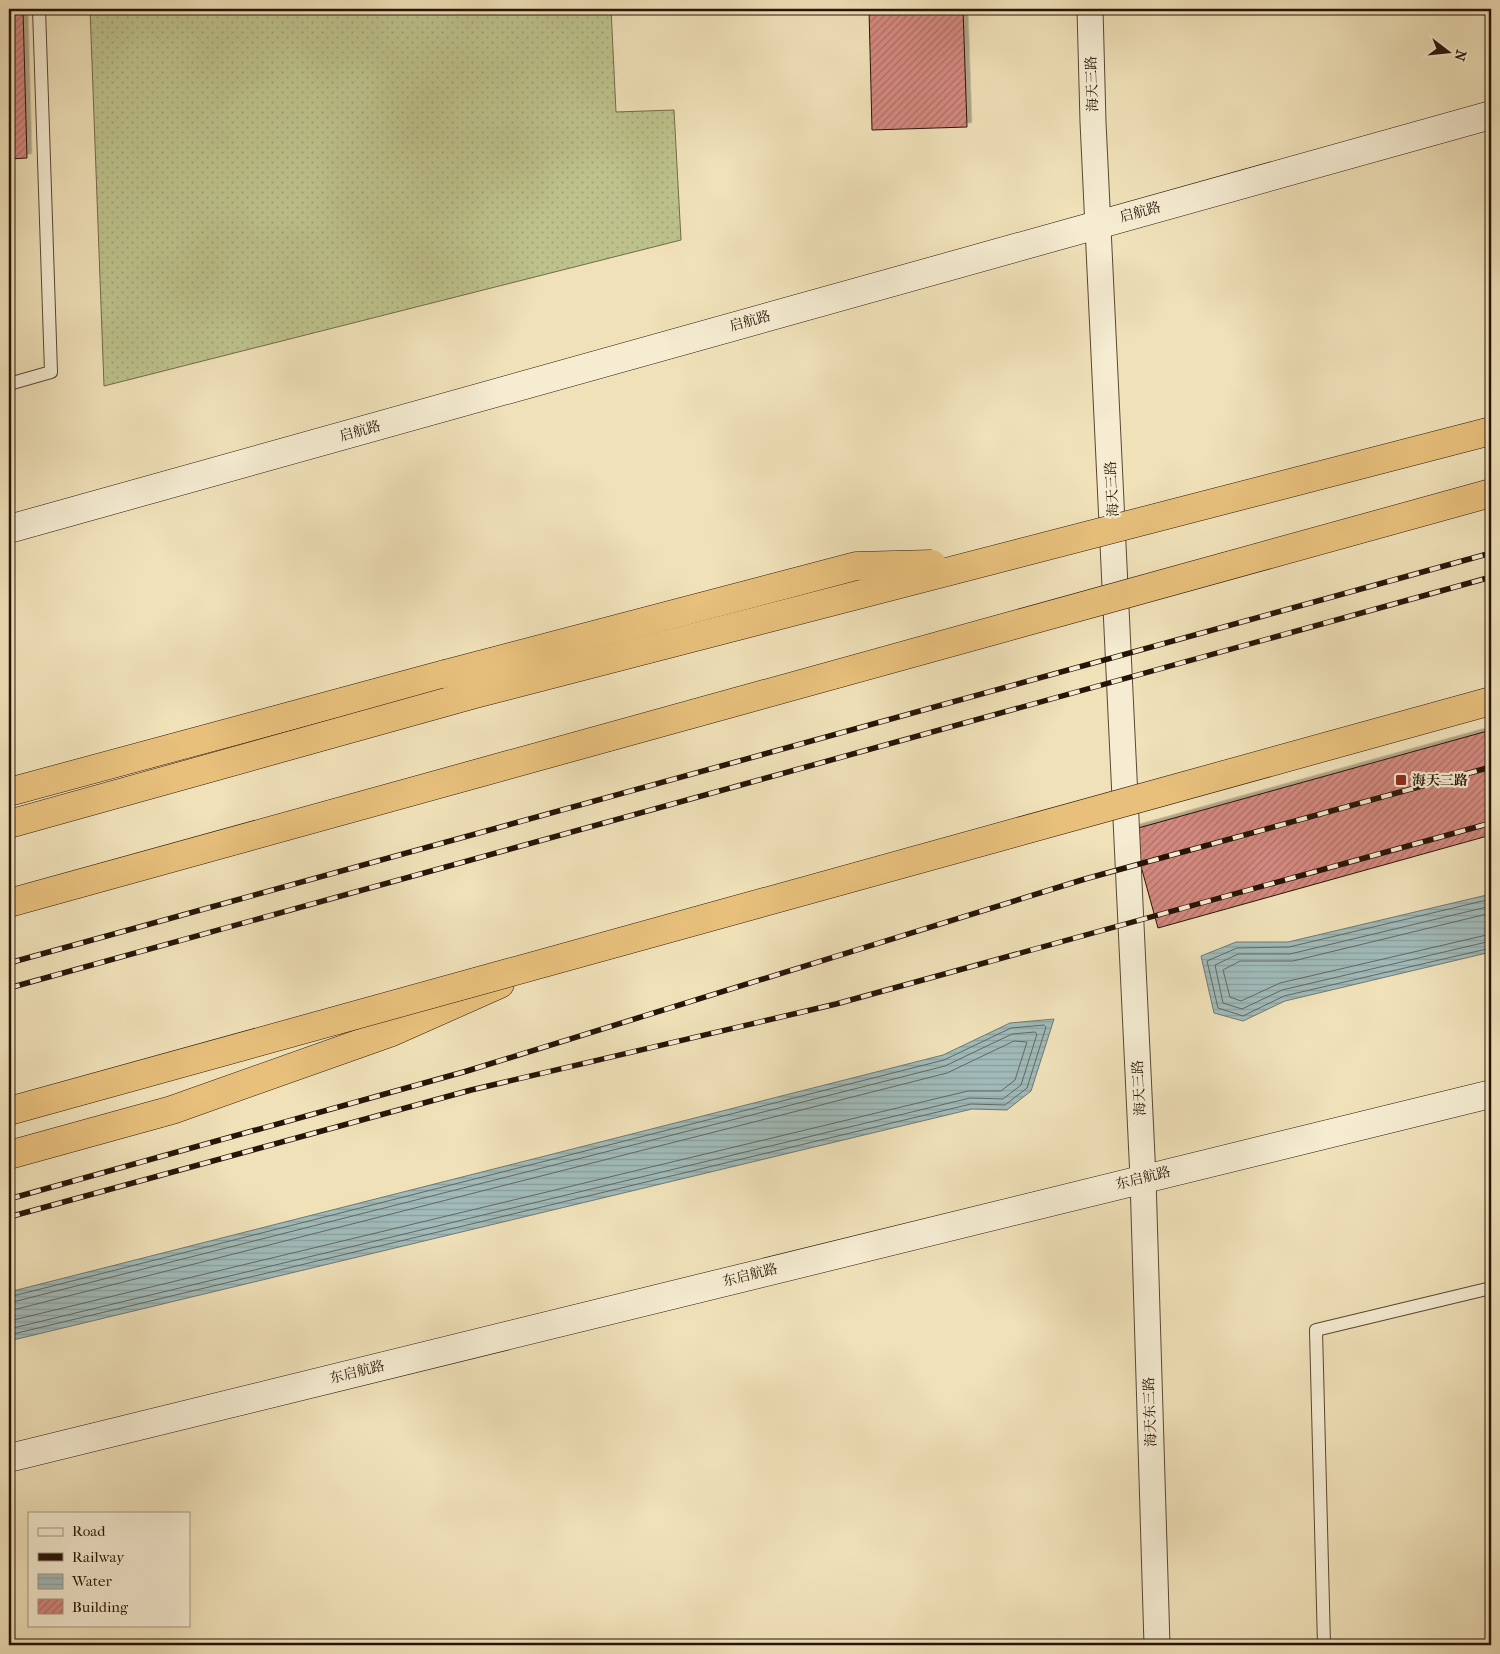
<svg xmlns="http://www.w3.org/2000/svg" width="1500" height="1654" font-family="'IM FELL French Canon','Noto Serif SC',serif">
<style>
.grass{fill:url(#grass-dots);stroke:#726b4a}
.water{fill:url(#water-rules);stroke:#707873}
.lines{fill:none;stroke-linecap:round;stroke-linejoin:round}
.shore{stroke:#646861;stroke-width:1}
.building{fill:url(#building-hatch);stroke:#271408;filter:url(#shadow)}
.lane-casing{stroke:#594734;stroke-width:14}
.street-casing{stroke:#594734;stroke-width:27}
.secondary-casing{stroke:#271408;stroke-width:29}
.highway-casing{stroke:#271408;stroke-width:29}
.lane{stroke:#f5ecd2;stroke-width:12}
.street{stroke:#f5ecd2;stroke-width:25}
.secondary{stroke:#f5ecd2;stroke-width:28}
.highway{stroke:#e8c07c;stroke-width:28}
.rail-casing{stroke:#271408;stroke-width:5.5}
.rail{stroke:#f5ecd2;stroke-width:4;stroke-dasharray:11;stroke-linecap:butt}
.highway-bridge-casing{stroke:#271408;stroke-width:29;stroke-linecap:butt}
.highway-bridge{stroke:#e8c07c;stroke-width:28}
.poi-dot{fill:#8f2418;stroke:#f5ecd2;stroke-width:2}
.labels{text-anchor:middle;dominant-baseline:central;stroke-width:4.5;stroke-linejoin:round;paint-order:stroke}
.street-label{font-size:14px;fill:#271408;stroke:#f5ecd2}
.poi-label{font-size:14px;font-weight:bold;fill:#271408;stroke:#f5ecd2;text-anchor:start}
</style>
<defs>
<pattern id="grass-dots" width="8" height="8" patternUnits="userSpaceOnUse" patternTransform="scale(1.25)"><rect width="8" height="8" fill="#bdc28c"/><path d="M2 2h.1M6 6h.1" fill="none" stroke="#a2a677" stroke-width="1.8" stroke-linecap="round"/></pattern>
<pattern id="water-rules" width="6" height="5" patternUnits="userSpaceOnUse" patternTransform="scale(1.25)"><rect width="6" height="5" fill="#a0bbba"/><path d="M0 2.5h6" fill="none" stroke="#8aa09e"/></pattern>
<pattern id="building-hatch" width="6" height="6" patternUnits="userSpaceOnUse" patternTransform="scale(1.25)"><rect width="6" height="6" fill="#d4897f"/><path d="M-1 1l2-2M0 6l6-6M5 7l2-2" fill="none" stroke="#ac6f66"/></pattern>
<filter id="shadow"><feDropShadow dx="4.5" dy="-4.5" stdDeviation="0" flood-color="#0004"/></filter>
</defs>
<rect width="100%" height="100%" fill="#f0e1b9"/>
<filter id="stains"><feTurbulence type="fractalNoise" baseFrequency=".004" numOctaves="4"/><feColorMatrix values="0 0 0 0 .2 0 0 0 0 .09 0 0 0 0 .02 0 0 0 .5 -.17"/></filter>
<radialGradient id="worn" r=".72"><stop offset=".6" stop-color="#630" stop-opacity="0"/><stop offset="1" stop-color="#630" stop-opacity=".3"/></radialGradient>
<!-- grass -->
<path class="grass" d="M90,9H611L616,112L674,110L681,240L104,386Z"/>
<!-- water -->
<g class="water">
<path d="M1491,894V952L1285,1001L1243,1021L1214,1013L1201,956L1236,942H1288Z"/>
<path d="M1054,1019L1031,1091L1007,1110L972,1109L9,1341V1292L943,1055L1010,1023Z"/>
</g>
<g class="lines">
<!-- shore -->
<g class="shore">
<path d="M1491,899L1289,947L1237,948L1207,961L1218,1008L1243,1016L1284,996L1491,948"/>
<path d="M1491,906L1290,954H1238L1215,965L1223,1003L1242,1009L1282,990L1491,941"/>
<path d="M1491,913L1293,961H1240L1223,970L1230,997L1241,1001L1280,983L1491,934"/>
<path d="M9,1297L944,1060L1011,1028L1044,1025L1046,1027L1027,1088L1005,1105L971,1104L9,1335"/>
<path d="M9,1303L945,1066L1012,1034L1035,1032L1037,1034L1021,1085L1003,1099L970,1098L9,1329"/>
<path d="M9,1311L947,1073L1014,1041L1027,1042L1015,1080L1001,1091H968L9,1321"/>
</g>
</g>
<!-- building -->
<g class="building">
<path d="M9,9H23L27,158L9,159Z"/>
<path d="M869,9H963L967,127L872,130Z"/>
<path d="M1491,730V835L1158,928L1131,830Z"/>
</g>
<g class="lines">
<!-- lane casing -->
<g class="lane-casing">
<g id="lane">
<path d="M9,384L51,372L39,9"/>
<path d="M1324,1645L1316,1330L1491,1288"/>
</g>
</g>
<!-- street casing -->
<g class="street-casing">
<path id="street" d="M1090,9L1093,122L1143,1178L1157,1645"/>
</g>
<!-- secondary casing -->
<g class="secondary-casing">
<g id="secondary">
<path d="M9,529L1491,115"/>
<path d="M9,1458L1491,1094"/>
</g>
</g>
<!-- highway casing -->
<g class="highway-casing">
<g id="highway">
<path d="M9,792L445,674"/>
<path d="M9,1155L172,1110L392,1032L500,984"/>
</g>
</g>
<!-- lane -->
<use href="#lane" class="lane"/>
<!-- street -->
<use href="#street" class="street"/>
<!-- secondary -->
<use href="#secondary" class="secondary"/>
<!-- highway -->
<use href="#highway" class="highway"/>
<!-- rail casing -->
<g class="rail-casing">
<g id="rail">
<path d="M9,963L1491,553"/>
<path d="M9,988L1491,577"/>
<path d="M9,1199L467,1071L1085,879L1491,767"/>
<path d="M9,1217L471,1090L836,1004L1491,823"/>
</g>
</g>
<!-- rail -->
<use href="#rail" class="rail"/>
<!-- highway-bridge casing -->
<g class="highway-bridge-casing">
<g id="highway-bridge">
<path d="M445,674L856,566L932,564"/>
<path d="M9,824L475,694L1491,431"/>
<path d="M9,903L1491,493"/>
<path d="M9,1111L1491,701"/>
</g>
</g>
<!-- highway-bridge -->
<use href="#highway-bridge" class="highway-bridge"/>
</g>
<!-- markers -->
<rect class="poi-dot" x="1395" y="774" width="12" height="12" rx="2.5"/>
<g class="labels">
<!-- street labels -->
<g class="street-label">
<text transform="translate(1092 84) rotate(-92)">海天三路</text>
<text transform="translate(1140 212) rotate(-15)">启航路</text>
<text transform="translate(750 321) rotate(-16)">启航路</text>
<text transform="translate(360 431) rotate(-16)">启航路</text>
<text transform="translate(1112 489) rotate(-93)">海天三路</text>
<text transform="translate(1139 1088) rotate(-93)">海天三路</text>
<text transform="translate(1143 1178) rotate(-14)">东启航路</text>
<text transform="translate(750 1275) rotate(-14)">东启航路</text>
<text transform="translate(357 1372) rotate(-14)">东启航路</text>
<text transform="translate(1150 1412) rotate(-92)">海天东三路</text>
</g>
<!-- poi labels -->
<g class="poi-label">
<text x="1412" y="780">海天三路</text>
</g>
</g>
<!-- margin -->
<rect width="1500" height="1654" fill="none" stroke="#f0e1b9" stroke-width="30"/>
<rect x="10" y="10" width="1480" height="1634" fill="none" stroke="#271408" stroke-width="2.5"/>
<rect x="15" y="15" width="1470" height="1624" fill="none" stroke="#271408"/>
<!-- legend -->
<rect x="28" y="1512" width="162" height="115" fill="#f5ecd2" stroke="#a39681"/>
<rect x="38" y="1528" width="25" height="8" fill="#f5ecd2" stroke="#a39681"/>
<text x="72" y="1536" font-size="15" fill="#271408">Road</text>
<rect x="38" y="1553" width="25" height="8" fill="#271408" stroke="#a39681"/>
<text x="72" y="1562" font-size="15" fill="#271408">Railway</text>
<rect x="38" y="1574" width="25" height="15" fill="url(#water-rules)" stroke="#a39681"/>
<text x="72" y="1586" font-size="15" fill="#271408">Water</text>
<rect x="38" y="1599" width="25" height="15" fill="url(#building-hatch)" stroke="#a39681"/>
<text x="72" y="1612" font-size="15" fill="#271408">Building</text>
<!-- north arrow -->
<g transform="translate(1448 52) rotate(106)" stroke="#f5ecd2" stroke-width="4" paint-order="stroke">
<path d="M0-4L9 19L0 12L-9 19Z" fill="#271408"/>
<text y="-8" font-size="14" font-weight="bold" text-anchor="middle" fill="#271408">N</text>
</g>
<rect width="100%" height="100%" filter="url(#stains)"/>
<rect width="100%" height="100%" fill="url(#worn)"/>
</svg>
